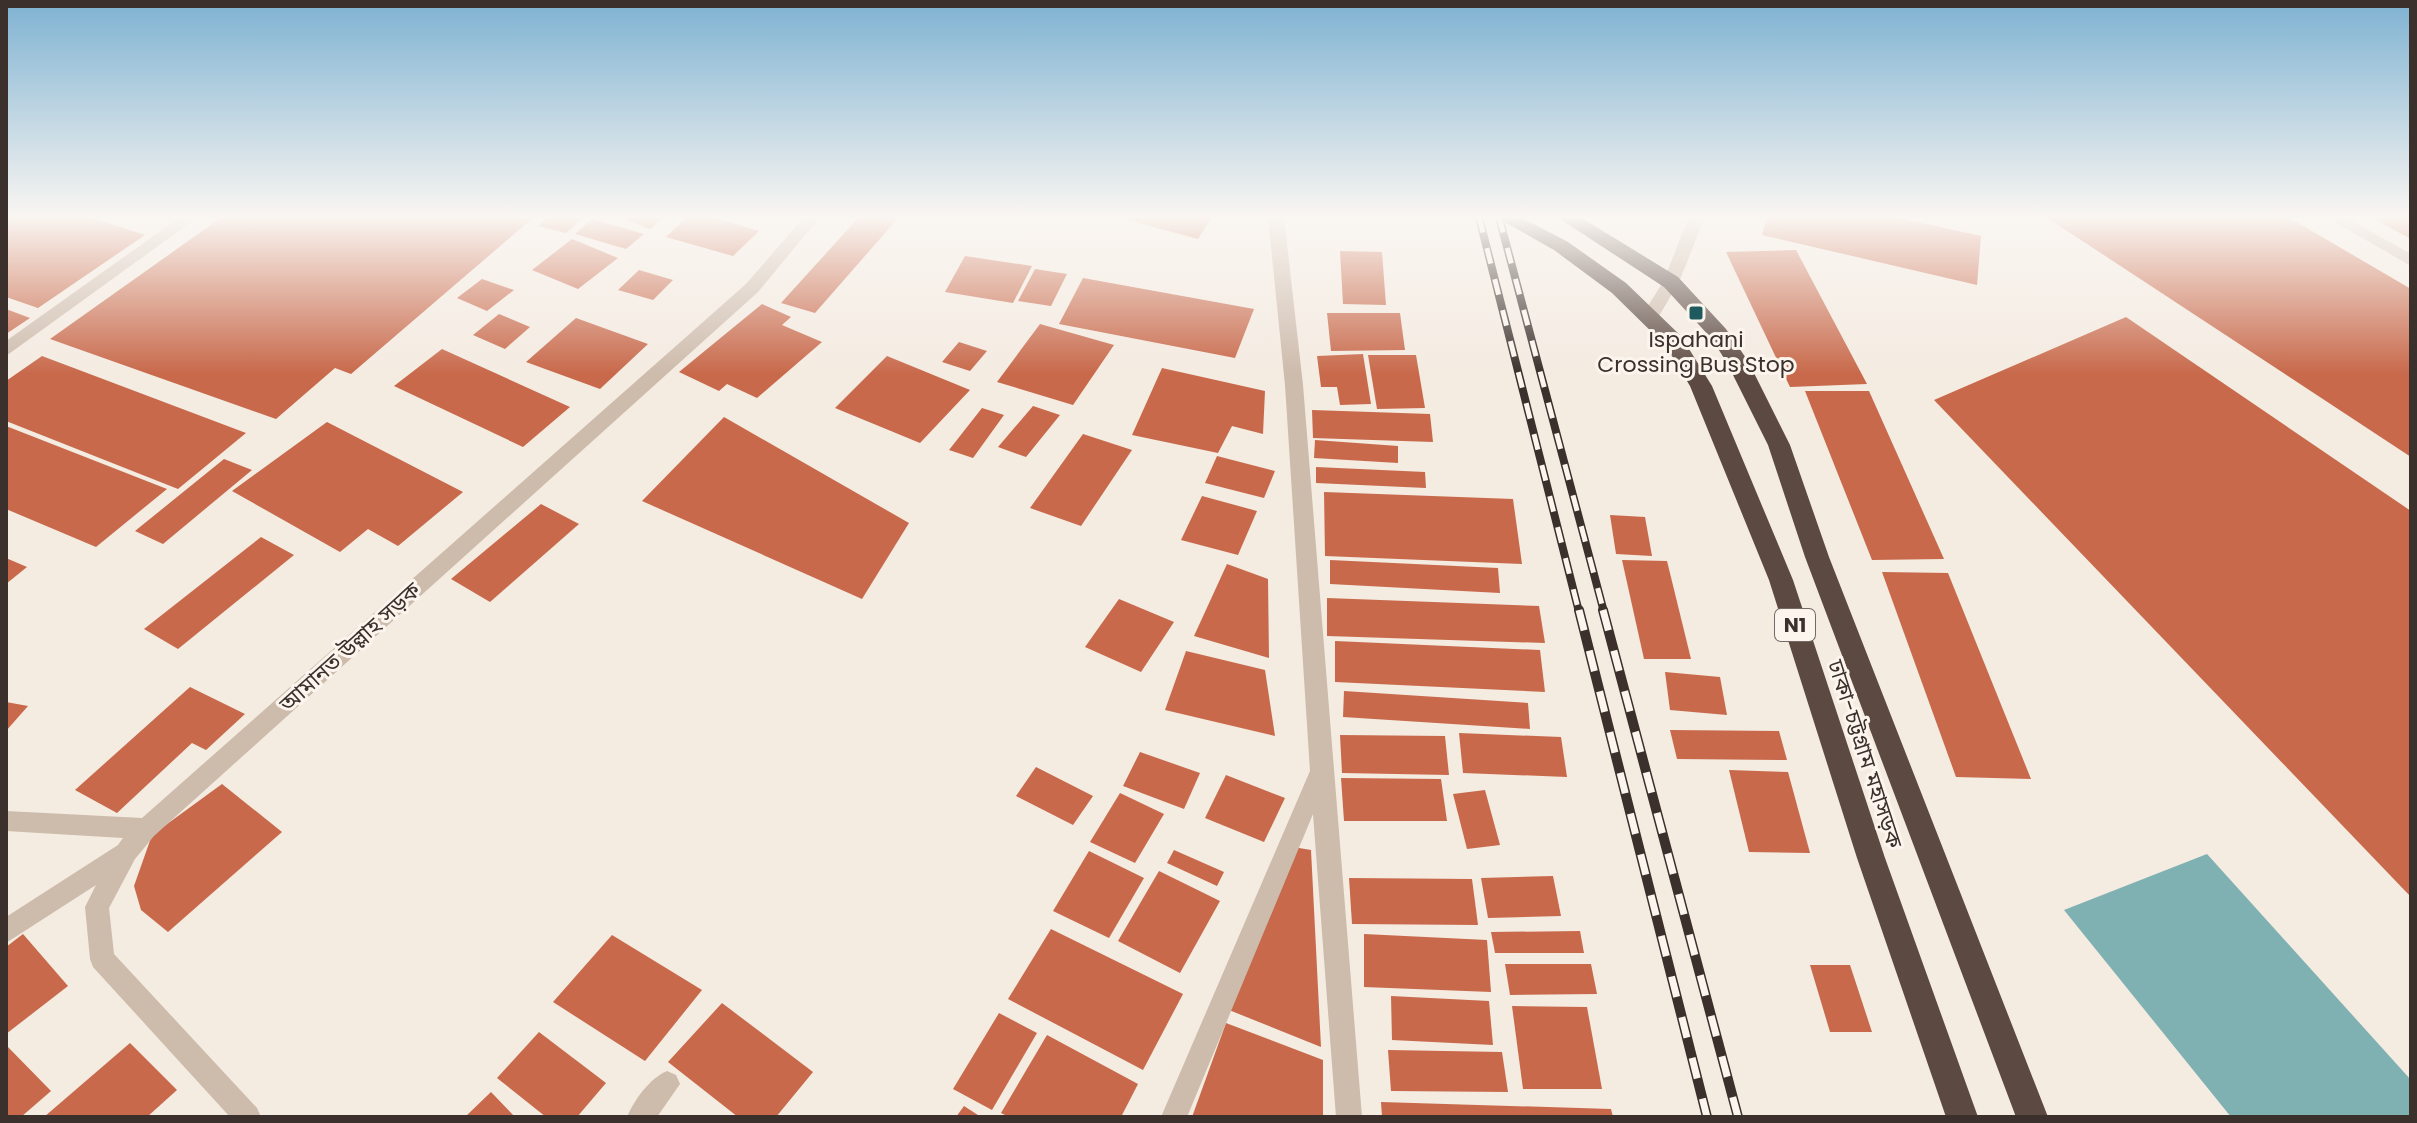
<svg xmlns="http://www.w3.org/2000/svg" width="2417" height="1123" font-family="Poppins,'Noto Sans Bengali',sans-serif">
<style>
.water{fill:#7fb0b2}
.building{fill:#c8694b}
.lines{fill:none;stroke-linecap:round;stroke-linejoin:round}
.street{fill:#cdbbac;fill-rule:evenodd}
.highway{fill:#5c4a42;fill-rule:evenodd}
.rail-far1-casing{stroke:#3b302b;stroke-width:8}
.rail-casing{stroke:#3b302b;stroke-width:10}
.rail-far1{stroke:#fbf5ee;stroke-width:5;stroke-dasharray:16;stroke-linecap:butt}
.rail{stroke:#fbf5ee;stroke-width:7;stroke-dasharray:21;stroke-linecap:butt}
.poi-dot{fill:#1f5a5e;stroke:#fbf5ee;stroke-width:3}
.labels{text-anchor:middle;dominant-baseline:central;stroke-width:6;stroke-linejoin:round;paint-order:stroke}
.shield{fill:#fbf5ee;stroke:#756b66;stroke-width:2}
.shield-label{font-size:20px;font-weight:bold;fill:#3b302b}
.poi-label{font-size:22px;fill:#3b302b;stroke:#fbf5ee}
.street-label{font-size:22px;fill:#3b302b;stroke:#fbf5ee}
</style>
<rect width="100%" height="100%" fill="#f4ebe1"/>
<!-- water -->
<path class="water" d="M2207,854L2411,1080V1117H2231L2064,910Z"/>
<!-- building -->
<g class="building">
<path d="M6,217H89L145,235L38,308L6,297Z"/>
<path d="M222,217H534L351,374L335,368L276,419L50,339Z"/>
<path d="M548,217H584L566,233L538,226Z"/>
<path d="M618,217H664L650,229Z"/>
<path d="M687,217H711L759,231L733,256L666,237Z"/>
<path d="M859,217H899L815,313L781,303Z"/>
<path d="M1117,217H1212L1198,239Z"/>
<path d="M1767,217H1895L1981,236L1977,285L1762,235Z"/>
<path d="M2046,217H2288L2411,289V457Z"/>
<path d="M2370,217H2411V239Z"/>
<path d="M592,219L644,234L626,249L575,234Z"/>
<path d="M572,239L618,258L578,289L532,270Z"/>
<path d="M1796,250L1867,384L1790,387L1726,252Z"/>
<path d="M1340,251L1382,252L1386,305L1343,304Z"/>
<path d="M965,256L1032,266L1013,303L945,292Z"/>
<path d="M1035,269L1067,274L1051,306L1018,301Z"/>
<path d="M639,270L673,280L653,300L618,290Z"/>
<path d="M1083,278L1254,309L1235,358L1059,324Z"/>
<path d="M482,279L514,290L487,311L457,298Z"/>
<path d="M762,304L791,317L782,325L822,342L757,398L727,384L719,391L679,372Z"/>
<path d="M6,309L30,318L6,334Z"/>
<path d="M1327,313H1400L1405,350L1331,351Z"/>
<path d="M499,314L530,327L505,349L473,335Z"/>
<path d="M2126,317L2411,511V897L1934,400Z"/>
<path d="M576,318L648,344L600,389L526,362Z"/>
<path d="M1040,324L1114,345L1073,405L997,382Z"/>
<path d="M959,342L987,351L970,371L942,362Z"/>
<path d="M442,349L570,407L523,447L394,386Z"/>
<path d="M1363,354L1371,404L1340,405L1337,387H1321L1317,356Z"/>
<path d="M1368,355H1416L1425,408L1377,409Z"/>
<path d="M42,356L246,433L178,489L6,421V381Z"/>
<path d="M887,356L970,390L920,443L835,408Z"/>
<path d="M1162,368L1265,391L1263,434L1232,426L1218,453L1132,435Z"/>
<path d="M1805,391H1869L1944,559L1872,560Z"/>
<path d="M1033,406L1060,415L1026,457L998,447Z"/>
<path d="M982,408L1004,415L973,458L949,450Z"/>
<path d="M1312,410L1430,414L1433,442L1313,438Z"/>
<path d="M724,417L909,523L862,599L642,501Z"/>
<path d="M327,422L463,492L398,546L368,529L340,552L232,491Z"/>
<path d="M6,426L167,489L96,547L6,509Z"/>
<path d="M1083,434L1132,450L1081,526L1030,508Z"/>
<path d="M1315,440L1398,446V463L1314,458Z"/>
<path d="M1217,456L1275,471L1264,498L1205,483Z"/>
<path d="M224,459L252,470L163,544L135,531Z"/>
<path d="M1316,467L1425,472L1426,488L1316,483Z"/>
<path d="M1324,492L1513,499L1522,564L1325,556Z"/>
<path d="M1202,496L1257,511L1238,555L1181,540Z"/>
<path d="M541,504L579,524L490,602L451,579Z"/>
<path d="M1610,515L1645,517L1652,556L1616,554Z"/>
<path d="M261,537L294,555L178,649L144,629Z"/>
<path d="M6,558L27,567L6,584Z"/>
<path d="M1330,560L1498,568L1500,593L1330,584Z"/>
<path d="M1622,560L1667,561L1691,659H1644Z"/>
<path d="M1227,564L1268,579L1269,658L1194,636Z"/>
<path d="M1882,572L1948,573L2031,779L1956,777Z"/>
<path d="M1327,598L1539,606L1545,643L1327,636Z"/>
<path d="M1119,599L1174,622L1141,672L1085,647Z"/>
<path d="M1335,641L1540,650L1545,692L1335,682Z"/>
<path d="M1186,651L1265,670L1275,736L1165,710Z"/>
<path d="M1665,672L1720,677L1727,715L1670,710Z"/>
<path d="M190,687L245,714L206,750L192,743L117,813L75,790Z"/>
<path d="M1344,691L1528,703L1530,729L1343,717Z"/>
<path d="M6,702L28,706L6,731Z"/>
<path d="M1670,730L1779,731L1787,760L1677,759Z"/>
<path d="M1459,733L1561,737L1567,777L1463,773Z"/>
<path d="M1340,735L1445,736L1449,775L1342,773Z"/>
<path d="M1140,752L1200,773L1184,809L1123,786Z"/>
<path d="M1036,767L1093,796L1073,825L1016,796Z"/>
<path d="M1729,770L1788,772L1810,853L1749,852Z"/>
<path d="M1226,775L1285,798L1264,842L1205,818Z"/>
<path d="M1341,778L1441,779L1447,821H1344Z"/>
<path d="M222,784L282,832L168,932L141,910L134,886L152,835Z"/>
<path d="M1485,790L1500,845L1467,849L1453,794Z"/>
<path d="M1120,793L1164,814L1135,863L1090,842Z"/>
<path d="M1293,847L1311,850L1321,1047L1229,1010Z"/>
<path d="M1174,850L1224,872L1217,886L1167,863Z"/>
<path d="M1089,851L1144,878L1109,938L1053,911Z"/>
<path d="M1159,871L1220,901L1180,973L1118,941Z"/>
<path d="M1553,876L1561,916L1488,918L1481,878Z"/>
<path d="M1349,878L1472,879L1478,925L1352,924Z"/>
<path d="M1051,929L1183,994L1143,1070L1008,999Z"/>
<path d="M1580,931L1584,953H1495L1491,932Z"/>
<path d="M23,934L68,986L6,1034V947Z"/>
<path d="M1364,934L1487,940L1491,992L1364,987Z"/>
<path d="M612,935L702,990L645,1061L553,1002Z"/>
<path d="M1505,964H1591L1597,994L1510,995Z"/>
<path d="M1810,965H1850L1872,1032H1830Z"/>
<path d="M1391,996L1489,1001L1493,1045L1392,1040Z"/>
<path d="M722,1003L813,1072L776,1117H738L668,1062Z"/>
<path d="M1512,1006L1587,1007L1602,1089H1523Z"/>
<path d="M999,1013L1037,1033L992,1110L953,1089Z"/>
<path d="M1226,1023L1323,1060V1117H1192Z"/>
<path d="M539,1032L606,1083L577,1117H546L497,1078Z"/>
<path d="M1047,1035L1138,1084L1121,1117H1009L1001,1113Z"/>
<path d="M130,1043L177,1090L147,1117H44Z"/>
<path d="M6,1045L51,1091L21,1117H6Z"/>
<path d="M1388,1050L1502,1052L1508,1092L1391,1091Z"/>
<path d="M491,1092L515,1117H465Z"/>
<path d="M1381,1102L1611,1109L1613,1117H1382Z"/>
<path d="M964,1106L981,1117H956Z"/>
</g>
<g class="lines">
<!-- street -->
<g class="street">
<path d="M180,217H198L6,356V341Z"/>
<path d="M804,217H820L758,292L154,836L135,859L109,908L114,954L257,1108L261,1117H230L93,967L90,959L85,907L96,885L6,943V917L118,845L123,838L6,831V811L142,818L746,284Z"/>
<path d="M1268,217H1284L1303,385L1362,1117H1336L1313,814L1187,1117H1161L1310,771L1285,385Z"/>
<path d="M1689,217H1705L1679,282L1656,321H1644L1641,317L1663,282Z"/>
<path d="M2326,217H2345L2411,254V266Z"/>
<path d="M667,1071L676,1075L680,1084L657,1117H627C634,1100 650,1078 667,1071Z"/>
</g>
<!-- highway -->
<g class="highway">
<path d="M1496,217H1520L1568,242L1626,283L1681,336L1712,386L1793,580L1885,858L1978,1117H1946L1857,858L1769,580L1690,386L1666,346L1612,293L1554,250Z"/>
<path d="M1557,217H1580L1678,277L1726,329L1748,361L1790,445L1829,557L2048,1117H2016L1805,557L1768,445L1727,363L1712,339L1664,287Z"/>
</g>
<!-- rail-far1 casing -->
<g class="rail-far1-casing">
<g id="rail-far1">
<path d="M1479,217L1579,612"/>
<path d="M1499,217L1604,612"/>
</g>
</g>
<!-- rail casing -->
<g class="rail-casing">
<g id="rail">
<path d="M1579,610L1707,1117"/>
<path d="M1603,610L1738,1117"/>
</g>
</g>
<!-- rail-far1 -->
<use href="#rail-far1" class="rail-far1"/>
<!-- rail -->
<use href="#rail" class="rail"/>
</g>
<!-- sky -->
<linearGradient id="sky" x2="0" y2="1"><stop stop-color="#7eb2d2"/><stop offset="0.58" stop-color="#faf6f2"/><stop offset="1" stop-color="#faf6f2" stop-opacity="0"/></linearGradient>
<rect width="2417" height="374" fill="url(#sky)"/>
<!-- markers -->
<rect class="poi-dot" x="1688" y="305" width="16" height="16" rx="4"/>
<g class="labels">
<!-- shield labels -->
<rect class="shield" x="1775" y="609" width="40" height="32" rx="6"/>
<g class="shield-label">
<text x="1795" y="625">N1</text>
</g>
<!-- poi labels -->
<g class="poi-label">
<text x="1696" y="339">Ispahani<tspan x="1696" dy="25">Crossing Bus Stop</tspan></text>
</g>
<!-- street labels -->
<g class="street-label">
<text transform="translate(350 647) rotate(-42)">আমানত উল্লাহ সড়ক</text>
<text transform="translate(1865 754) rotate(72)">ঢাকা-চট্টগ্রাম মহাসড়ক</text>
</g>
</g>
<!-- border -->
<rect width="2417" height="1123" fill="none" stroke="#3b302b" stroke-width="16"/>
</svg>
